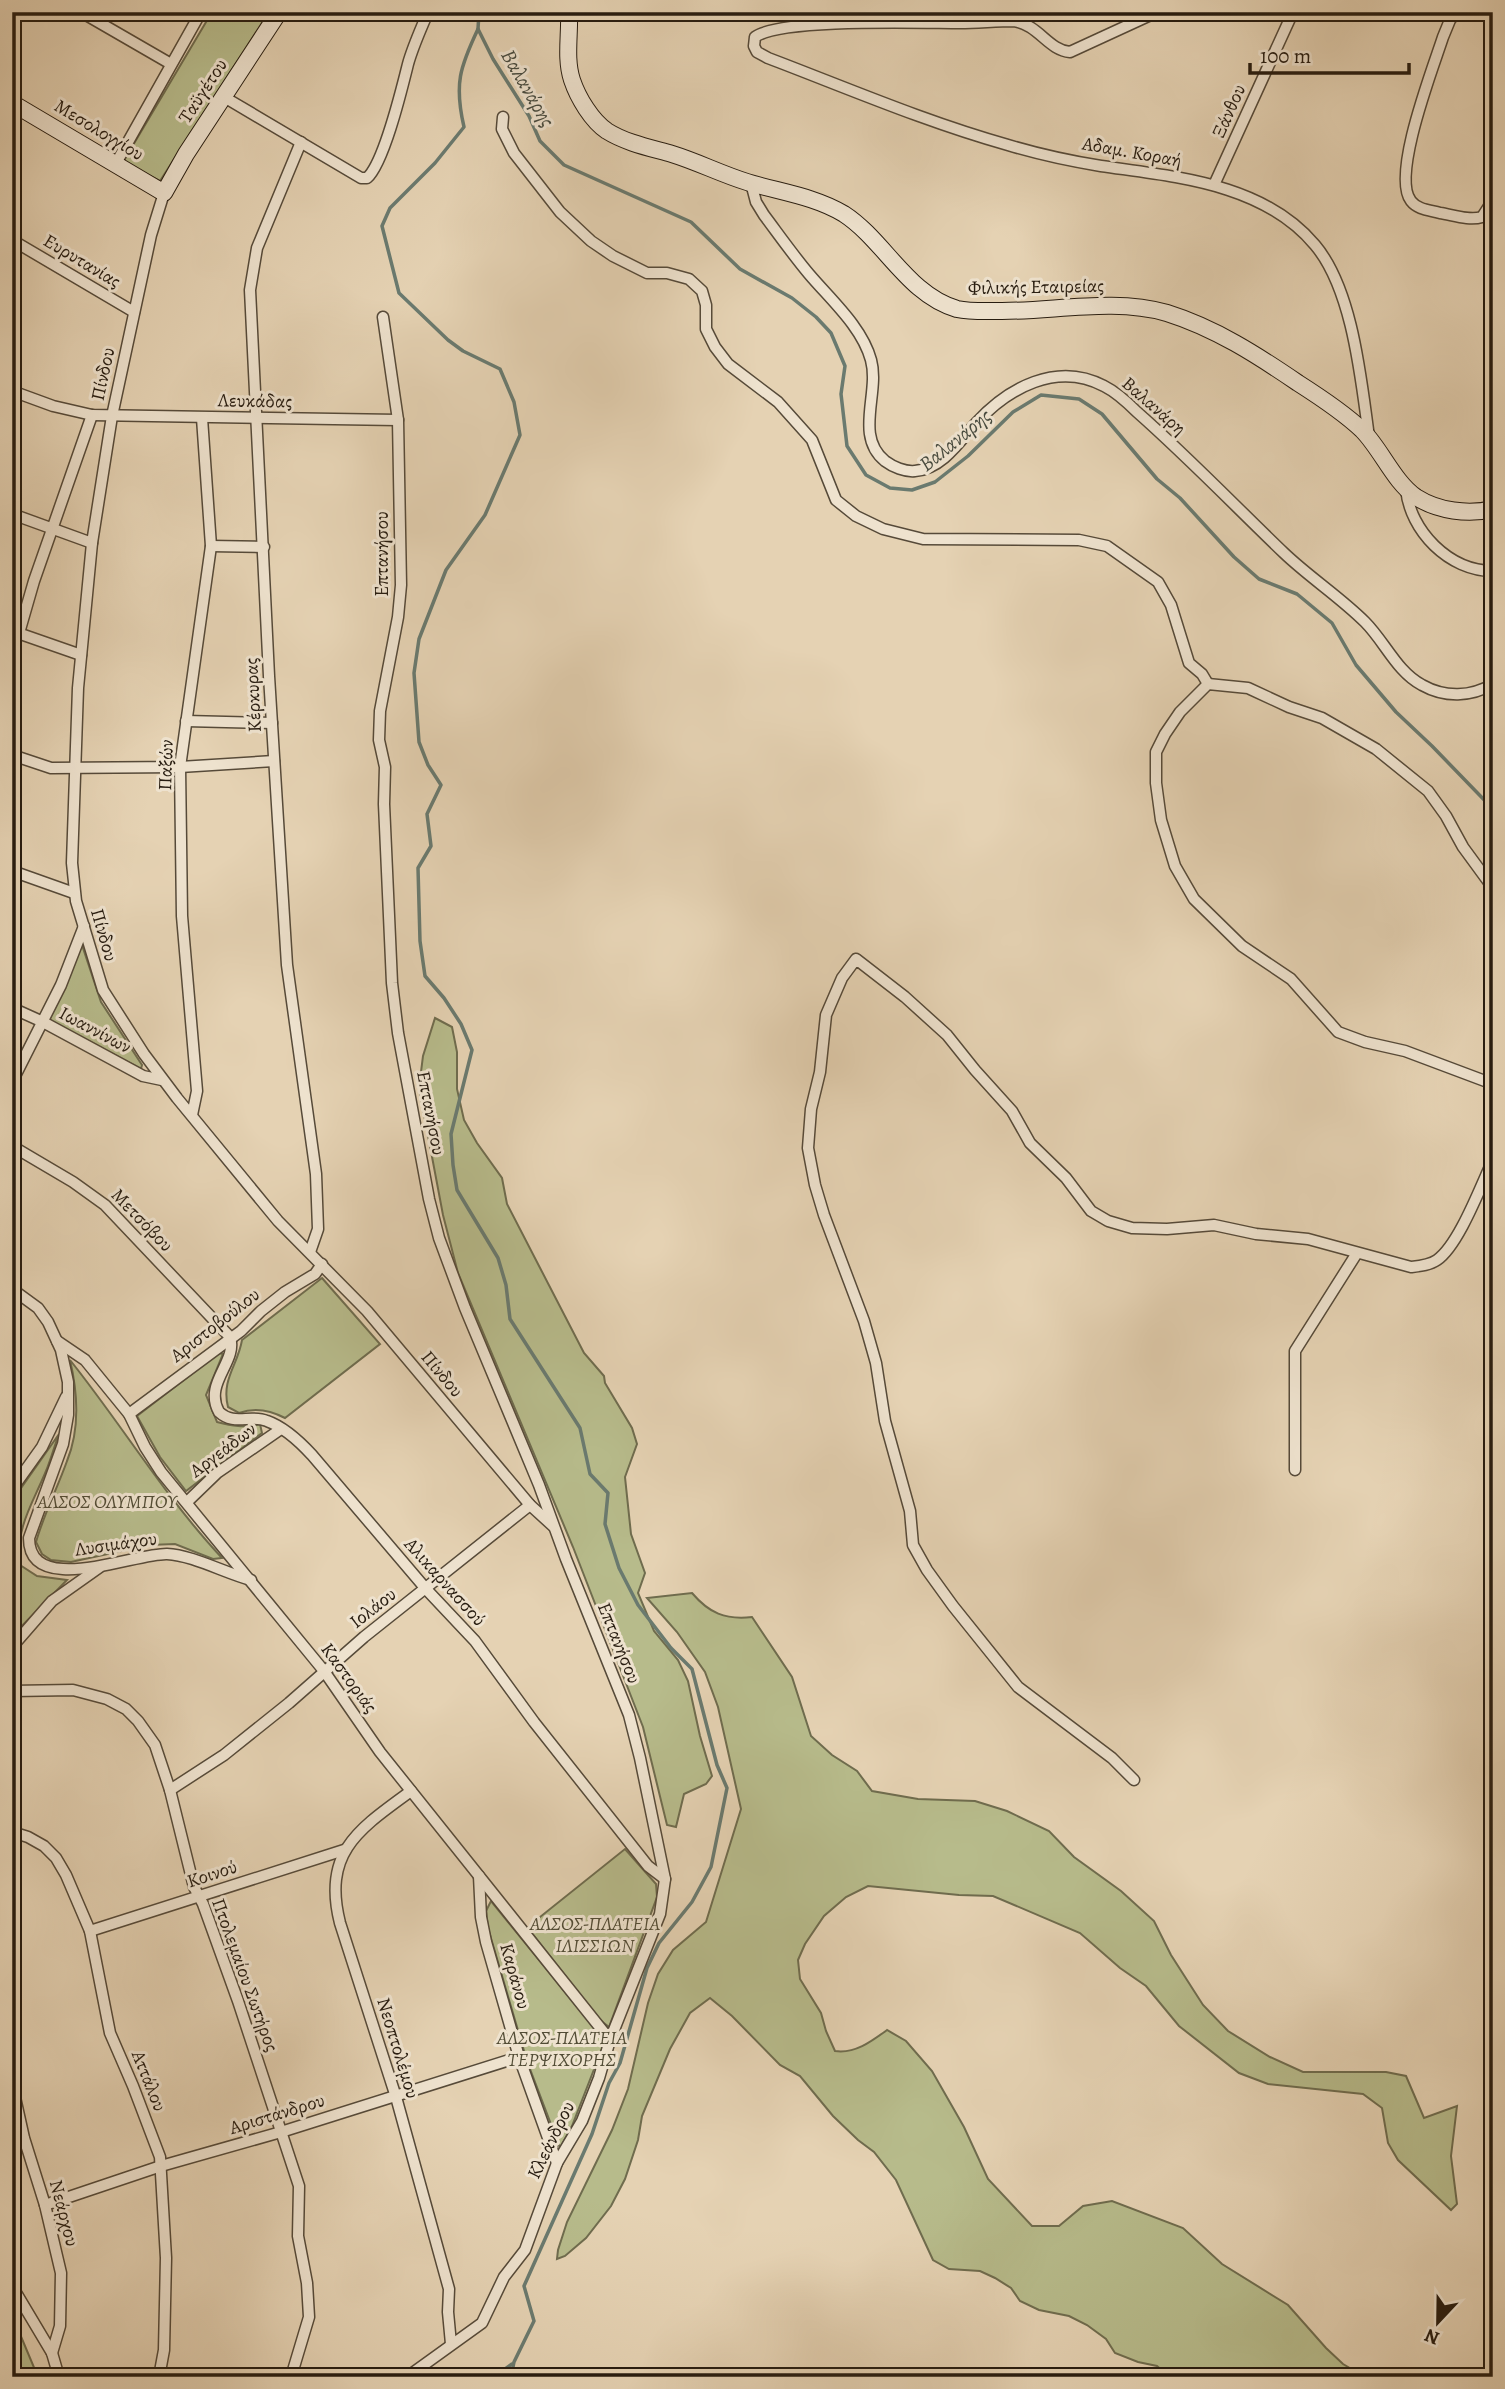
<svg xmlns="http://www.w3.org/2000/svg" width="1505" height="2389" font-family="Alegreya,serif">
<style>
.green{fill:#b7bb8b;stroke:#6f6c4e;stroke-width:2}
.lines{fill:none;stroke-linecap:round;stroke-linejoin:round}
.stream{stroke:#6a7a6f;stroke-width:3.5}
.street-casing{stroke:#564a39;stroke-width:13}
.secondary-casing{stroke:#271c10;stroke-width:18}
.street{stroke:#eee2ce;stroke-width:10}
.secondary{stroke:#eee2ce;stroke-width:16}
.labels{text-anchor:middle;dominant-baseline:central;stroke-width:6;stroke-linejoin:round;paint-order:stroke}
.street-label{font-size:19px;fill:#271c10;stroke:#eee2ce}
.park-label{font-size:19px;font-style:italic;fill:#524c35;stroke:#eee2ce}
.water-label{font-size:21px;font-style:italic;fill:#484b3f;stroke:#eee2ce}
</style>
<rect width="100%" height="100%" fill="#e5d2b3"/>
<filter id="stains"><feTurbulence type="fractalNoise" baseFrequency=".00286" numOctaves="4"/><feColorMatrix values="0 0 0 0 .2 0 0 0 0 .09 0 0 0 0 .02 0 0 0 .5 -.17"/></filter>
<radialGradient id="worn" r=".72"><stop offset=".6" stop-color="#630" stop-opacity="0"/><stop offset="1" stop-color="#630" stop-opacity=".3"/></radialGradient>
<!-- green -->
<g class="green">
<path d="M212,12H269L160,181L123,162Z"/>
<path d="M82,945L101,1002L142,1065L141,1069L49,1020Z"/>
<path d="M435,1018L452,1027L457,1052V1089L464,1120L477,1143L502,1178L507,1204L584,1353L604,1376L605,1383L632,1428L637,1444L625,1477L631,1534L645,1573L638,1593L654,1631L678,1660L688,1681L700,1736L712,1776L706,1784L684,1794L676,1827L667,1825L643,1727L573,1547L458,1273L443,1215L419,1088L423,1056Z"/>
<path d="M322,1278L380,1344L285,1418C270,1410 255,1407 239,1413L228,1407C221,1379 238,1365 242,1340Z"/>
<path d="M219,1353L223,1354L206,1395L217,1422C232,1426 244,1428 260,1424L262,1433L186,1491L160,1457L137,1416Z"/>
<path d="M70,1360C122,1425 165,1497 222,1558L213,1559L175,1544L149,1545L71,1562L51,1560L42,1554L36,1542C44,1514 57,1489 67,1461C80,1429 78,1394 70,1360Z"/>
<path d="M59,1434C54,1447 51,1459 46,1471C33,1503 15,1528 20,1565L37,1576L67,1580L12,1636V1501Z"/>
<path d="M692,1593C709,1613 725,1620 752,1617L792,1677L811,1736L832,1755L857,1771L872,1791L918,1799L975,1801L1007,1811L1049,1831L1074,1857L1121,1891L1154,1921L1171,1955L1203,2005L1228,2031L1270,2057L1303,2072H1386L1406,2076L1424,2118L1457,2106L1451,2156L1457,2204L1451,2210L1398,2160L1388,2143L1382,2108L1363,2094L1268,2084L1239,2073L1179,2026L1146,1986L1120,1968L1080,1933L993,1896L959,1895L868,1886L846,1897L824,1916L805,1944L798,1960L800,1979L821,2013L826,2031L835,2051C855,2054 872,2041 887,2030L906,2041L932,2071L964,2127L988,2179L1032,2226H1059L1083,2206L1112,2201L1183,2228L1222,2264L1288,2305L1326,2348L1343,2364L1365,2377H1169L1157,2366L1138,2362L1115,2353L1106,2339L1087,2325L1069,2316L1039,2310L1020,2301L1011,2288L995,2278L980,2271L949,2269L933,2260L896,2180L874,2152L858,2140L833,2116L800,2076L780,2065L732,2016L710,1998L690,2013L670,2049L642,2116L638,2140L625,2179L611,2206L586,2238L565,2256L557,2259L558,2250L567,2222L612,2130L628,2089L648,2003L658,1974L673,1950L706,1922L741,1809L718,1707L705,1672L677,1632L647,1598Z"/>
<path d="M625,1849L656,1884L657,1897L609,2027L600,2020L531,1932L535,1921Z"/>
<path d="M491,1901L605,2041L572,2126L560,2148L527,2061L488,1928L486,1911Z"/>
<path d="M12,2315L38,2377H12Z"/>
</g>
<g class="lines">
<!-- stream -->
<g class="stream">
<path d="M479,12L478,29L493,59L529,116L540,141L564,165L691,222L740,269L792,298L816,317L831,333L845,366L841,394L847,446L866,475L890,488L912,490L935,482L968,456L1013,412L1041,395L1079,399L1102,414L1157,479L1180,498L1234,557L1259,579L1297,594L1332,623L1356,665L1396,712L1432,746L1493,809"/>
<path d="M478,29C460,67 454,84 464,127L435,163L390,208L382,226L399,293L448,340L463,351L500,369L514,402L520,435L485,515L446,570L419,639L414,673L419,742L428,765L441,785L427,814L431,846L418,868L420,941L425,976L444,998L461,1024L472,1050L451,1134L453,1165L457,1190L498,1258L506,1285L510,1319L580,1428L590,1474L608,1493L605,1524L619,1568L638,1605L671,1648L692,1669L717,1765L727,1788L711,1867L692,1902L659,1943L647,1968L620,2063L609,2083L592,2134L524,2286L534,2321L514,2362L511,2377"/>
<path d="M494,2377L512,2364"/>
</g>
<!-- street casing -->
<g class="street-casing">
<g id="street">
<path d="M81,12L171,64"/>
<path d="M1157,12L1070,52C1048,50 1039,25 1014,21C996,21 978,23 960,23C922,23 781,18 755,37L754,46L757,52L768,58C847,88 926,122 1008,145C1038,154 1070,161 1101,166C1176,177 1263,183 1315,245C1353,290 1361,380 1369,437"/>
<path d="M1456,12L1450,20L1443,37C1433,68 1391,176 1411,201C1418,210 1430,210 1440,213C1453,215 1469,221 1482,217L1493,200"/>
<path d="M224,97L361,178H367C384,163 402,88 408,64C413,46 421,29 428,12"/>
<path d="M503,117L502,129L514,153L560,212L591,241L613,256L647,273H667L689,279L702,291L706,305V329L715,347L728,364L778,402L812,440L836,500L856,516L883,529L923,539L1079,540L1107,546L1158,582L1171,605L1189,663L1202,674L1208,684"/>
<path d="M301,142L257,248L250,290L269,676L287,965L316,1174L318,1229L310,1252"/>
<path d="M115,165L201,12"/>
<path d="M751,183L756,202L764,215C779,235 793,255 809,274C831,300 862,327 871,360C880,393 854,436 885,461C893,467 905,472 915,471C942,469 960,441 976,423C1008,388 1057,361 1104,386C1116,392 1127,402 1137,412C1188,457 1235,506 1284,553C1309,577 1340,597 1365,622C1385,642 1397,672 1422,685C1445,698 1471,697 1493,684"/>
<path d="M1214,185L1293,12"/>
<path d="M164,193L151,235L112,416L92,543L78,688L72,863L76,901L103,990L144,1054L177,1098L278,1221L367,1311L530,1505L553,1526"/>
<path d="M12,240L134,312"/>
<path d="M383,317L398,420L401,585L398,617L380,711L379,740L385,767L384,804L392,983L398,1033L429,1199L439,1238L465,1308L539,1485L566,1559L629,1715L640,1758L665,1879L660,1914L610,2040L599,2078L582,2121L557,2163L525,2250L504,2277L482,2323L407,2377"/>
<path d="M12,391L53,406L92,415L398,420"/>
<path d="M1406,489C1410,531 1449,571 1493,571"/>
<path d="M12,514L92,543"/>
<path d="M211,546L264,547"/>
<path d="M15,632L81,655"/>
<path d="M19,633L34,581L92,415"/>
<path d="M186,721L272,723"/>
<path d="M12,755L51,768L180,767L274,761"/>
<path d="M12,871L74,893"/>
<path d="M1493,888L1463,847L1446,816L1428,791L1376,749L1322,718L1289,707L1248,688L1208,684L1180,712L1165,734L1156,752V783L1161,820L1175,866L1194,899L1242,946L1291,979L1338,1032L1365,1042L1405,1051L1493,1084"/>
<path d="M12,1008L43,1022L143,1076L162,1080"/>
<path d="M12,1082L61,985L84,926"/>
<path d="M192,1115L197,1091L182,916L180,767L211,546L202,418"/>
<path d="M12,1146L73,1182L105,1205L230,1337C238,1362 203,1383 219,1412C234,1426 250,1414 267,1421C284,1427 300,1442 312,1455L426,1589L475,1641L534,1722L648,1866L665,1879"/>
<path d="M12,1289L38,1308L48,1322L61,1350L68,1382V1415L63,1444L29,1538C29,1598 135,1553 167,1554C192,1555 225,1573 251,1580"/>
<path d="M57,1341L85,1360L129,1414L145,1447L161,1472L324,1671L380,1752L610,2040"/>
<path d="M129,1414L241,1331L261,1311L285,1292L315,1274L322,1264"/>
<path d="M1295,1470V1351L1357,1253"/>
<path d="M12,1489L42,1447L66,1397"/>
<path d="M187,1502L217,1473L281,1429"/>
<path d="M12,1647L52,1601L100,1567"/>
<path d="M12,1691L73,1690L107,1699L126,1709L138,1721L155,1745L170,1790L194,1887L203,1904L238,2001L299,2186L298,2236L307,2283L309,2317L291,2377"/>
<path d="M1134,1780L1112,1758L1018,1687L953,1606L927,1570L913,1545L910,1511L885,1421L876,1363L864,1321L824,1215L815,1185L808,1148L811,1109L820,1072L826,1015L842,978L856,959L905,997L947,1035L975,1070L1012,1111L1030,1143L1066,1178L1091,1211L1108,1221L1132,1228L1167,1229L1214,1225L1256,1234L1308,1239L1411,1267C1420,1266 1430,1265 1437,1260C1459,1245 1481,1185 1493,1160"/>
<path d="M170,1790L224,1755L289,1703L364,1637L530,1505"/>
<path d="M411,1791C359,1829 322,1852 340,1923L396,2097L449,2289L448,2312L451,2344"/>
<path d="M12,1832L28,1837L44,1846L56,1858L66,1875L90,1931L110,2033L133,2086L160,2157L166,2258L164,2350L159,2377"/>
<path d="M479,1876L481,1917L486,1942L519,2057L557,2163"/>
<path d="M90,1931L344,1850"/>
<path d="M12,2084L24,2138L45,2205L61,2273L60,2326L52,2353"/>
<path d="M45,2205L161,2166L281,2132L519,2057"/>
<path d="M12,2286L52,2353L59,2377"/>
</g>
</g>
<!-- secondary casing -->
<g class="secondary-casing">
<g id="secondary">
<path d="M569,12C570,35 565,59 572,80C578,98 592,121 607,131C626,143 651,148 672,154C698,162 721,174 747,182C779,192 814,196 844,214C884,240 908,295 957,309C971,312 987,311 1002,311C1056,311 1115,298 1167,313C1215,328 1257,355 1298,383C1320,397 1343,412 1362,430C1381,449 1394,482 1416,497C1438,511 1468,515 1493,509"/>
<path d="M12,103L164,193L186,154L279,12"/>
</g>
</g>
<!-- street -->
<use href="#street" class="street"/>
<!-- secondary -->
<use href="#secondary" class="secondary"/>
</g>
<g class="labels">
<!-- street labels -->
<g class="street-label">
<text transform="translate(203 91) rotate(-57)">Ταϋγέτου</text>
<text transform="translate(1229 111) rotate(-66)">Ξάνθου</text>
<text transform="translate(99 130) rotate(31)">Μεσολογγίου</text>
<text transform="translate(1132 152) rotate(10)">Αδαμ. Κοραή</text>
<text transform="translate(82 261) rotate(31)">Ευρυτανίας</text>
<text transform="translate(1036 287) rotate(-1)">Φιλικής Εταιρείας</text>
<text transform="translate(103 374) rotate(-78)">Πίνδου</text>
<text transform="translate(255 401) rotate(1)">Λευκάδας</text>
<text transform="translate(1154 406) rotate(41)">Βαλανάρη</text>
<text transform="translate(382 554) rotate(-90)">Επτανήσου</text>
<text transform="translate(253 695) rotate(-93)">Κέρκυρας</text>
<text transform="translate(166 765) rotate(-88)">Παξών</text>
<text transform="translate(104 935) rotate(74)">Πίνδου</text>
<text transform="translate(95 1030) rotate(28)">Ιωαννίνων</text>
<text transform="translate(431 1113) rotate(79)">Επτανήσου</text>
<text transform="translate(142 1220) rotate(46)">Μετσόβου</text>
<text transform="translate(215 1325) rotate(-38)">Αριστοβούλου</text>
<text transform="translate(442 1374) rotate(50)">Πίνδου</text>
<text transform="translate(223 1450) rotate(-37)">Αργεάδων</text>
<text transform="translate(116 1544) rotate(-8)">Λυσιμάχου</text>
<text transform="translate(445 1582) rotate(48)">Αλικαρνασσού</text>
<text transform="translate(373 1608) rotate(-38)">Ιολάου</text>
<text transform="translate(619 1643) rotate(68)">Επτανήσου</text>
<text transform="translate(349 1678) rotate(54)">Καστοριάς</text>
<text transform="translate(212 1874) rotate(-18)">Κοινού</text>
<text transform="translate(245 1975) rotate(70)">Πτολεμαίου Σωτήρος</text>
<text transform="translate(515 1976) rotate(74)">Καράνου</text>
<text transform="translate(398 2048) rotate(73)">Νεοπτολέμου</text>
<text transform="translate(149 2081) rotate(68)">Αττάλου</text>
<text transform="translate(277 2114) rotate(-17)">Αριστάνδρου</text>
<text transform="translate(551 2140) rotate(-64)">Κλεάνδρου</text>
<text transform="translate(64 2213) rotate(75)">Νεάρχου</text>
</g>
<!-- park labels -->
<g class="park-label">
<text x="107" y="1502">ΑΛΣΟΣ ΟΛΥΜΠΟΥ</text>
<text x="595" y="1924">ΑΛΣΟΣ-ΠΛΑΤΕΙΑ<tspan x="595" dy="22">ΙΛΙΣΣΙΩΝ</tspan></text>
<text x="562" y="2038">ΑΛΣΟΣ-ΠΛΑΤΕΙΑ<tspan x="562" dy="22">ΤΕΡΨΙΧΟΡΗΣ</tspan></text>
</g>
<!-- water labels -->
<g class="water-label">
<text transform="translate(528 88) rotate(60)">Βαλανάρης</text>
<text transform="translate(955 440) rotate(-39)">Βαλανάρης</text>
</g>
</g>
<!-- margin -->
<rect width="1505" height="2389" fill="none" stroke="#e5d2b3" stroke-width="42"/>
<rect x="14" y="14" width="1477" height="2361" fill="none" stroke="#271c10" stroke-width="3.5"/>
<rect x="21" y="21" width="1463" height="2347" fill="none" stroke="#271c10" stroke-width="2"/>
<!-- north arrow -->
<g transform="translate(1438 2322) rotate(202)" stroke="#eee2ce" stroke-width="5" paint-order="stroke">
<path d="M0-5L12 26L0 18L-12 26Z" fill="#271c10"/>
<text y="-10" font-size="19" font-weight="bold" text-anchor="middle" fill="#271c10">N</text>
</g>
<!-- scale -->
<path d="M1250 63v10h159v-10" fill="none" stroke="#271c10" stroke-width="3.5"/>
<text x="1260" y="63" font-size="21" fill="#271c10" stroke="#eee2ce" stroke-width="5" paint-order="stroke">100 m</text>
<rect width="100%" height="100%" filter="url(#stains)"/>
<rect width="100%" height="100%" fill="url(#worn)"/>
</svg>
